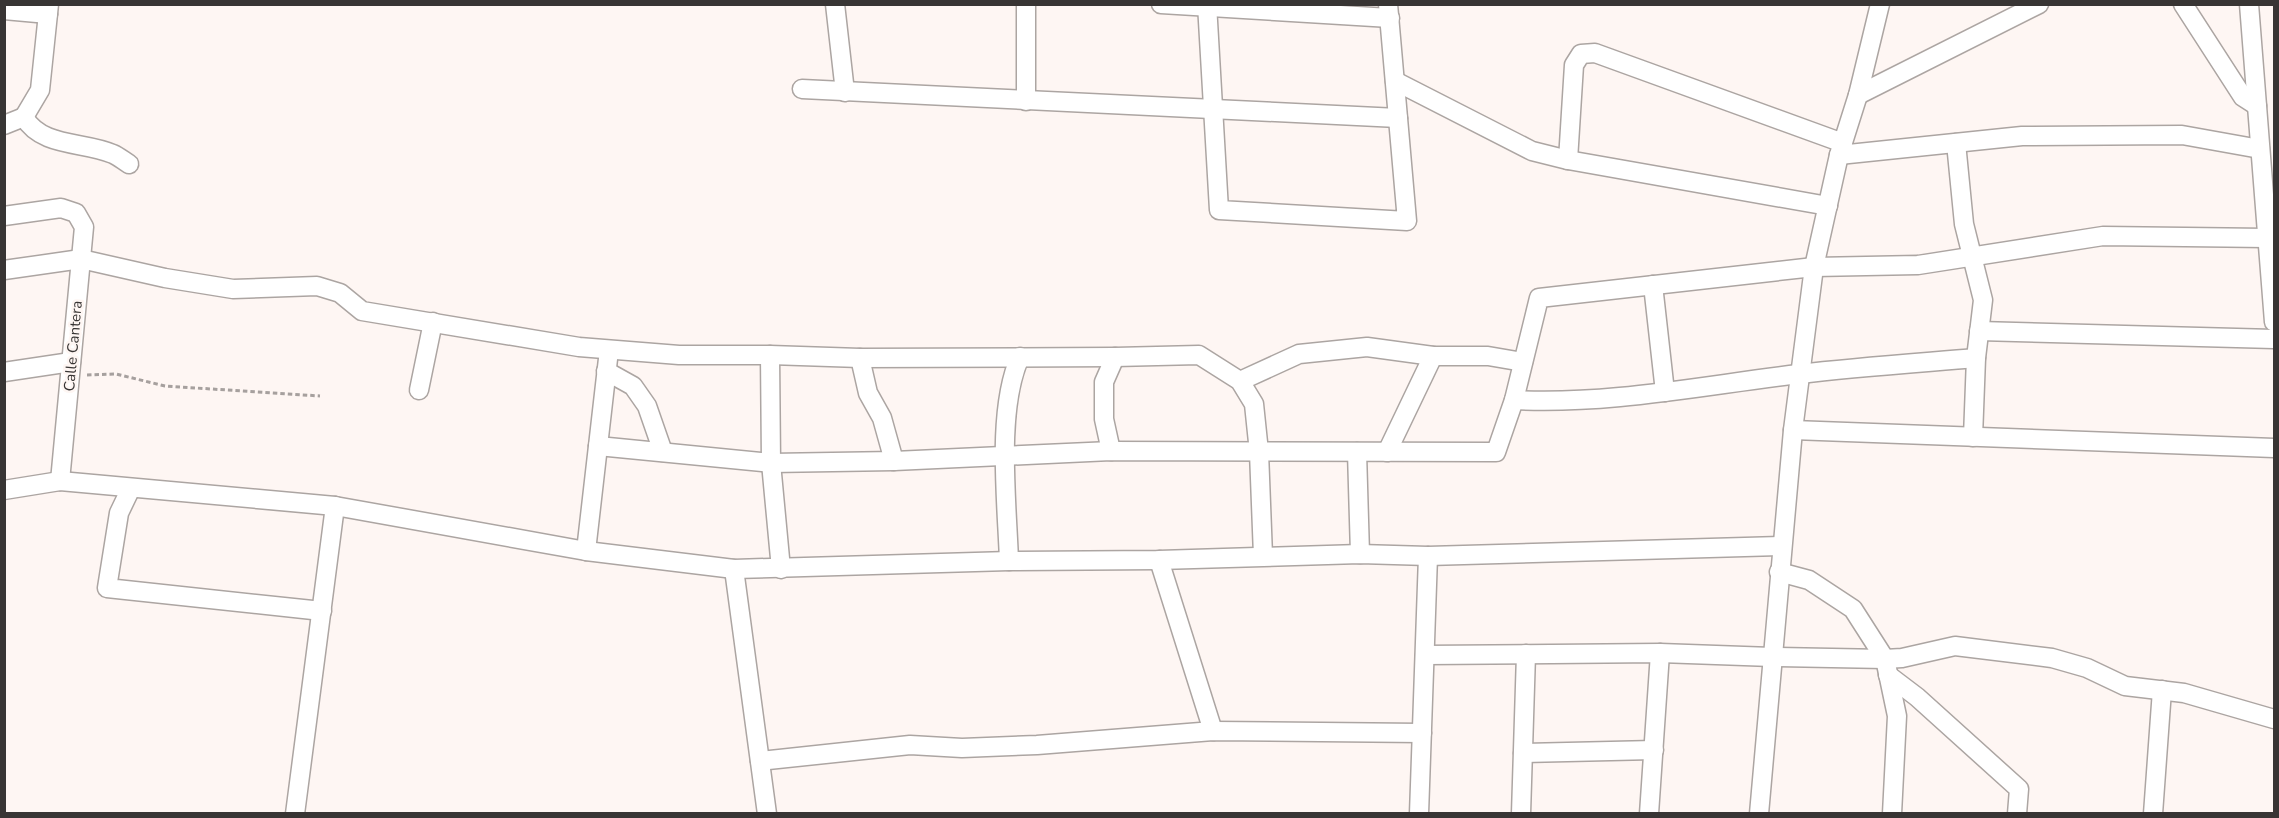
<svg xmlns="http://www.w3.org/2000/svg" width="2279" height="818" font-family="'Nunito Sans',sans-serif">
<style>
.lines{fill:none;stroke-linecap:round;stroke-linejoin:round}
.street-casing{stroke:#aca5a2;stroke-width:21}
.path{stroke:#a6a09e;stroke-width:3;stroke-dasharray:4.5 3;stroke-linecap:butt}
.street{stroke:#fff;stroke-width:18}
.labels{text-anchor:middle;dominant-baseline:central;stroke-width:5;stroke-linejoin:round;paint-order:stroke}
.street-label{font-size:15px;fill:#383534;stroke:#fef6f3}
</style>
<rect width="100%" height="100%" fill="#fef6f3"/>
<g class="lines">
<!-- street casing -->
<g class="street-casing">
<g id="street">
<path d="M835,4L845,92"/>
<path d="M1161,4L1390,18"/>
<path d="M1207,4L1219,210L1407,221L1388,4"/>
<path d="M2183,4L2243,97L2257,106"/>
<path d="M2249,4L2274,322"/>
<path d="M4,10L48,14"/>
<path d="M1395,81L1532,151L1568,160L1828,206"/>
<path d="M802,89L1398,118"/>
<path d="M1858,95L2039,4"/>
<path d="M1026,101V4"/>
<path d="M24,117C42,148 84,141 113,154C118,156 124,161 129,164"/>
<path d="M24,117L40,90L49,4"/>
<path d="M4,125L24,117"/>
<path d="M1956,143L1964,224L1983,300L1976,358L1973,437"/>
<path d="M1839,155L2022,136L2182,135L2260,149"/>
<path d="M1568,160L1574,65L1581,54L1595,53L1843,143"/>
<path d="M4,216L61,208L76,213L84,227L60,481"/>
<path d="M4,270L81,259L165,278L233,289L317,286L340,293L362,311L579,347L679,355H770L860,358L1115,357L1199,355L1240,381L1254,404L1259,452L1263,556"/>
<path d="M1653,285L1665,392"/>
<path d="M1979,331L2274,339"/>
<path d="M770,355L771,463L781,569"/>
<path d="M860,358L868,393L882,418L894,461"/>
<path d="M606,371L633,386L647,406L663,452"/>
<path d="M4,372L71,362"/>
<path d="M1240,381L1299,354L1367,347L1433,356H1488L1523,362"/>
<path d="M419,390L433,322"/>
<path d="M1514,400C1609,405 1705,385 1799,374C1857,367 1917,363 1976,358"/>
<path d="M1793,430L2274,448"/>
<path d="M598,446L771,463L894,461L1111,451L1496,452L1514,400L1539,298L1814,267L1918,265L2103,236L2267,238"/>
<path d="M1111,451L1104,419V382L1115,357"/>
<path d="M1357,452L1360,554"/>
<path d="M1387,452L1433,356"/>
<path d="M131,488L119,513L107,588L322,611"/>
<path d="M4,490L60,481L335,506L586,551L734,569L1009,561L1159,560L1360,554L1428,556L1782,546"/>
<path d="M586,551L609,350"/>
<path d="M1159,560L1213,731"/>
<path d="M1009,561C1007,502 996,410 1020,357"/>
<path d="M734,569L767,814"/>
<path d="M1779,572L1809,580L1853,609L1885,659L1897,716L1892,814"/>
<path d="M1425,655L1660,653L1772,657L1885,659L1902,658L1955,646L2052,658L2087,668L2125,686L2184,693L2274,719"/>
<path d="M1888,675L1917,697L2019,789L2017,814"/>
<path d="M1523,753L1654,750"/>
<path d="M760,761L910,745L962,748L1037,745L1213,731L1422,733"/>
<path d="M295,814L335,506"/>
<path d="M1419,814L1428,556"/>
<path d="M1521,814L1526,654"/>
<path d="M1649,814L1660,653"/>
<path d="M1759,814L1793,430L1814,267L1839,155L1858,95L1880,4"/>
<path d="M2153,814L2162,690"/>
</g>
</g>
<!-- path -->
<path class="path" d="M87,375L116,374L165,386L320,396"/>
<!-- street -->
<use href="#street" class="street"/>
</g>
<g class="labels">
<!-- street labels -->
<g class="street-label">
<text transform="translate(73 346) rotate(-85)">Calle Cantera</text>
</g>
</g>
<!-- border -->
<rect width="2279" height="818" fill="none" stroke="#383534" stroke-width="12"/>
</svg>
